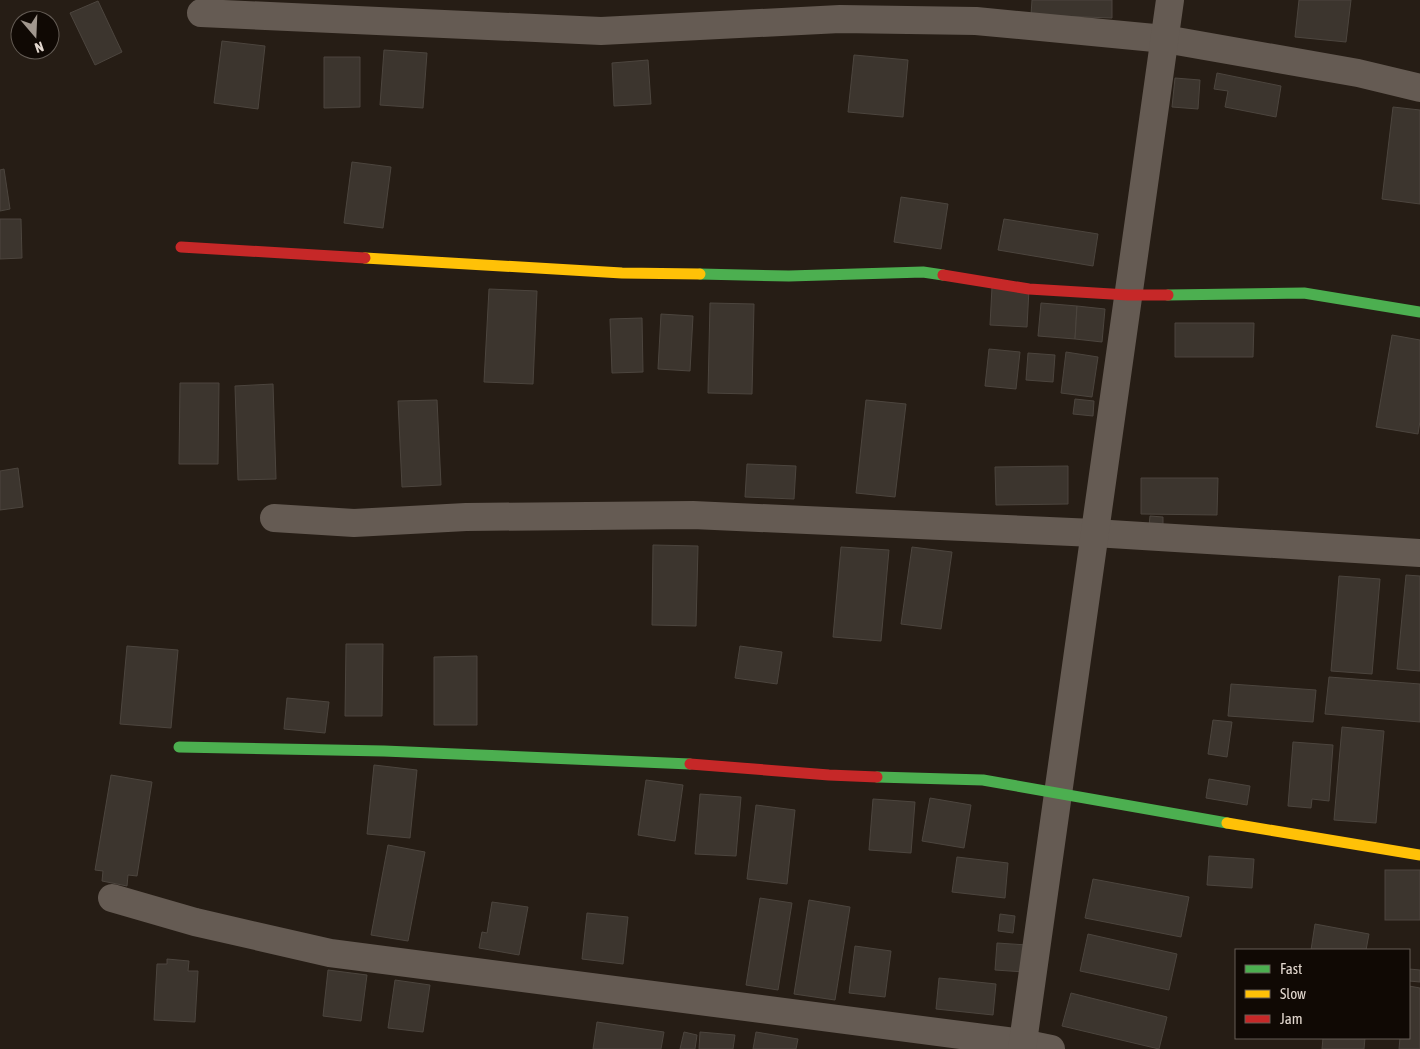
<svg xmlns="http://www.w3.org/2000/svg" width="1420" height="1049" font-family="'Asap Condensed',sans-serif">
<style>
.building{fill:#3c352e;stroke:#4c453e}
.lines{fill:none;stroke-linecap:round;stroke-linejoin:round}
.street{stroke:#655b53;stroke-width:28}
.fast{stroke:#4caf50;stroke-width:11}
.slow{stroke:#ffc107;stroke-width:11}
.jam{stroke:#c62828;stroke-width:11}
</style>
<rect width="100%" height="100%" fill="#261d15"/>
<!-- building -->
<g class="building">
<path d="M1032,0H1112V18L1031,15Z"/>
<path d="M1299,0H1351L1346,42L1295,37Z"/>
<path d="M98,1L122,52L95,65L70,13Z"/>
<path d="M222,41L265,46L258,109L214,103Z"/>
<path d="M384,50L427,53L423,108L380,105Z"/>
<path d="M854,55L908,60L903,117L848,112Z"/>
<path d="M324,57H360V107L324,108Z"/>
<path d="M648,60L651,104L614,106L612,63Z"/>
<path d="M1217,73L1281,86L1276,117L1225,107L1228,91L1214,89Z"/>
<path d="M1175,78L1200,80L1198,109L1172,107Z"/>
<path d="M1393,107L1420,110V204L1382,199Z"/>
<path d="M352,162L391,167L383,228L344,223Z"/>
<path d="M4,169L10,209L0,211V170Z"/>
<path d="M901,197L948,204L941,249L894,242Z"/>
<path d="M0,219H21L22,258L0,259Z"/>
<path d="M1004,219L1098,234L1093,266L998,250Z"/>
<path d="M992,287L1029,289L1027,327L990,325Z"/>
<path d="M489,289L537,291L533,384L484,382Z"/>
<path d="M710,303L754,304L752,394L708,393Z"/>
<path d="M1041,303L1077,306L1075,339L1038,336Z"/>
<path d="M1077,306L1105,309L1102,342L1075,339Z"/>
<path d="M661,314L693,316L690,371L658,369Z"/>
<path d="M642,318L643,372L612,373L610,319Z"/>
<path d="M1175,323H1254L1253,357H1175Z"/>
<path d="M1392,335L1420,340V421L1418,434L1376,427Z"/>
<path d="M989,349L1020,352L1016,389L985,386Z"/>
<path d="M1066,352L1098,357L1092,397L1061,393Z"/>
<path d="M1028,353L1055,355L1053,382L1026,380Z"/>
<path d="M180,383H219L218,464H179Z"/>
<path d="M273,384L276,479L238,480L235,386Z"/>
<path d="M1075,399L1094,401L1093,416L1073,414Z"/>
<path d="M437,400L441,485L402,487L398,401Z"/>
<path d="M866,400L906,404L895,497L856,493Z"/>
<path d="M747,464L796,466L794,499L745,497Z"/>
<path d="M1068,466V504L996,505L995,467Z"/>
<path d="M18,468L23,507L0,510V471Z"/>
<path d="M1141,478H1218L1217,515L1141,514Z"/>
<path d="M1150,516L1163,517V527L1149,526Z"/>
<path d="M653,545L698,546L696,626L652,625Z"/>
<path d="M841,547L889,550L881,641L833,637Z"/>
<path d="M912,547L952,552L941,629L901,624Z"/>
<path d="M1406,575L1420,576V671L1397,669Z"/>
<path d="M1339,576L1380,579L1372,674L1331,671Z"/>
<path d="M346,644H383L382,716H345Z"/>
<path d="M127,646L178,650L171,728L120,724Z"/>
<path d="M740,646L782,652L777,684L735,678Z"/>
<path d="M477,656V725H434V657Z"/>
<path d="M1329,677L1420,684V722L1325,714Z"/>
<path d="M1231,684L1316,690L1313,722L1228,716Z"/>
<path d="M287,698L329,702L325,733L284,729Z"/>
<path d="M1213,720L1232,722L1227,757L1208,754Z"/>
<path d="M1342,727L1384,731L1376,823L1334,820Z"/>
<path d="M1293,742L1333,745L1329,801L1312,799L1311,808L1288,806Z"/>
<path d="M374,765L417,770L410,838L367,834Z"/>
<path d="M111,775L152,782L137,876L128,875L127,886L102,881L103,871L95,870Z"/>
<path d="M1209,779L1250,786L1247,805L1206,798Z"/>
<path d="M646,780L683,785L675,841L638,835Z"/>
<path d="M700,794L741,797L736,856L695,854Z"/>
<path d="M930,798L971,805L964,848L922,841Z"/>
<path d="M873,799L915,802L911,853L869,850Z"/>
<path d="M756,805L795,810L787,884L747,879Z"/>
<path d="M388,845L425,852L408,941L371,935Z"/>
<path d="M1209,856L1254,859L1252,888L1207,885Z"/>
<path d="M957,857L1008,863L1005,898L952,892Z"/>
<rect x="1385" y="870" width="35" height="50"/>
<path d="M1093,879L1189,897L1181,937L1085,918Z"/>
<path d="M760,898L792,903L778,990L746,985Z"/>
<path d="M809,900L850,907L835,1000L794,994Z"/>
<path d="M492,902L528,907L519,955L479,948L482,932L487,933Z"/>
<path d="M587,913L628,917L623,964L582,959Z"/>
<path d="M1000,914L1015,916L1013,933L998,931Z"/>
<path d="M1315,924L1369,934L1366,950H1311Z"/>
<path d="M1088,934L1177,954L1169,990L1080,971Z"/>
<path d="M997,943L1027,945L1024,972L995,970Z"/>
<path d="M855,946L891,951L885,997L849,993Z"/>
<path d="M167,959L189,961L188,971H198L195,1022L154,1020L157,964H167Z"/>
<path d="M1409,969L1420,970V982L1409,981Z"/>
<path d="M328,970L367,975L361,1021L323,1016Z"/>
<path d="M939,978L996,984L993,1015L936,1009Z"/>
<path d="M395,980L430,985L423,1032L388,1028Z"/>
<path d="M1409,986L1420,988V1049H1399L1400,1038H1409Z"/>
<path d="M1071,993L1167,1017L1159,1049L1062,1026Z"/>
<path d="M597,1022L664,1032L661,1049H593Z"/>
<path d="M684,1032L697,1035L695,1049H680Z"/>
<path d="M700,1032L735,1035L733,1049H699Z"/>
<path d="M756,1032L798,1039L796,1049H753Z"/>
<path d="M1323,1038H1365L1364,1049H1322Z"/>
</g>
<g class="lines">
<!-- street -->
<g class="street">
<path d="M201,13L601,31L840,19L976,21L1165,39L1358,73L1420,88"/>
<path d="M274,518L354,523L466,517L693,515L1094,533L1420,553"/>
<path d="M112,898L195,922L330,953L1022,1043L1051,1049"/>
<path d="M1022,1049L1170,0"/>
</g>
<!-- fast -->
<g class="fast">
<path d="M700,274L789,276L923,272L943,275"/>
<path d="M1168,295L1304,293L1420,312"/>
<path d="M179,747L384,751L690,764"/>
<path d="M877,777L983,780L1227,823"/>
</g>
<!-- slow -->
<g class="slow">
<path d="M365,258L622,273L700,274"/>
<path d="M1227,823L1420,855"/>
</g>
<!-- jam -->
<g class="jam">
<path d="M181,247L365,258"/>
<path d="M943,275L1029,289L1128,295H1168"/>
<path d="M690,764L829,775L877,777"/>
</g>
</g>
<!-- legend -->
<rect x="1235" y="949" width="175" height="90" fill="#100904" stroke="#645c55"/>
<rect x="1245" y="965" width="25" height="8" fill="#4caf50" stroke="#645c55"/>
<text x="1280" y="974" font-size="15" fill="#e3d8cf">Fast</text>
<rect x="1245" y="990" width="25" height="8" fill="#ffc107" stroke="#645c55"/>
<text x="1280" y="999" font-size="15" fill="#e3d8cf">Slow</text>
<rect x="1245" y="1015" width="25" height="8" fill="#c62828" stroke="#645c55"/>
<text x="1280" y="1024" font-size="15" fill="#e3d8cf">Jam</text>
<!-- north arrow -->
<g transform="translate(35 35) rotate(161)"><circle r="24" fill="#100904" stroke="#645c55"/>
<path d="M0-4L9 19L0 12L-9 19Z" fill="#a1978e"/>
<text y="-8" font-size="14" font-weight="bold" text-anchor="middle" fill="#e3d8cf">N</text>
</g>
</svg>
